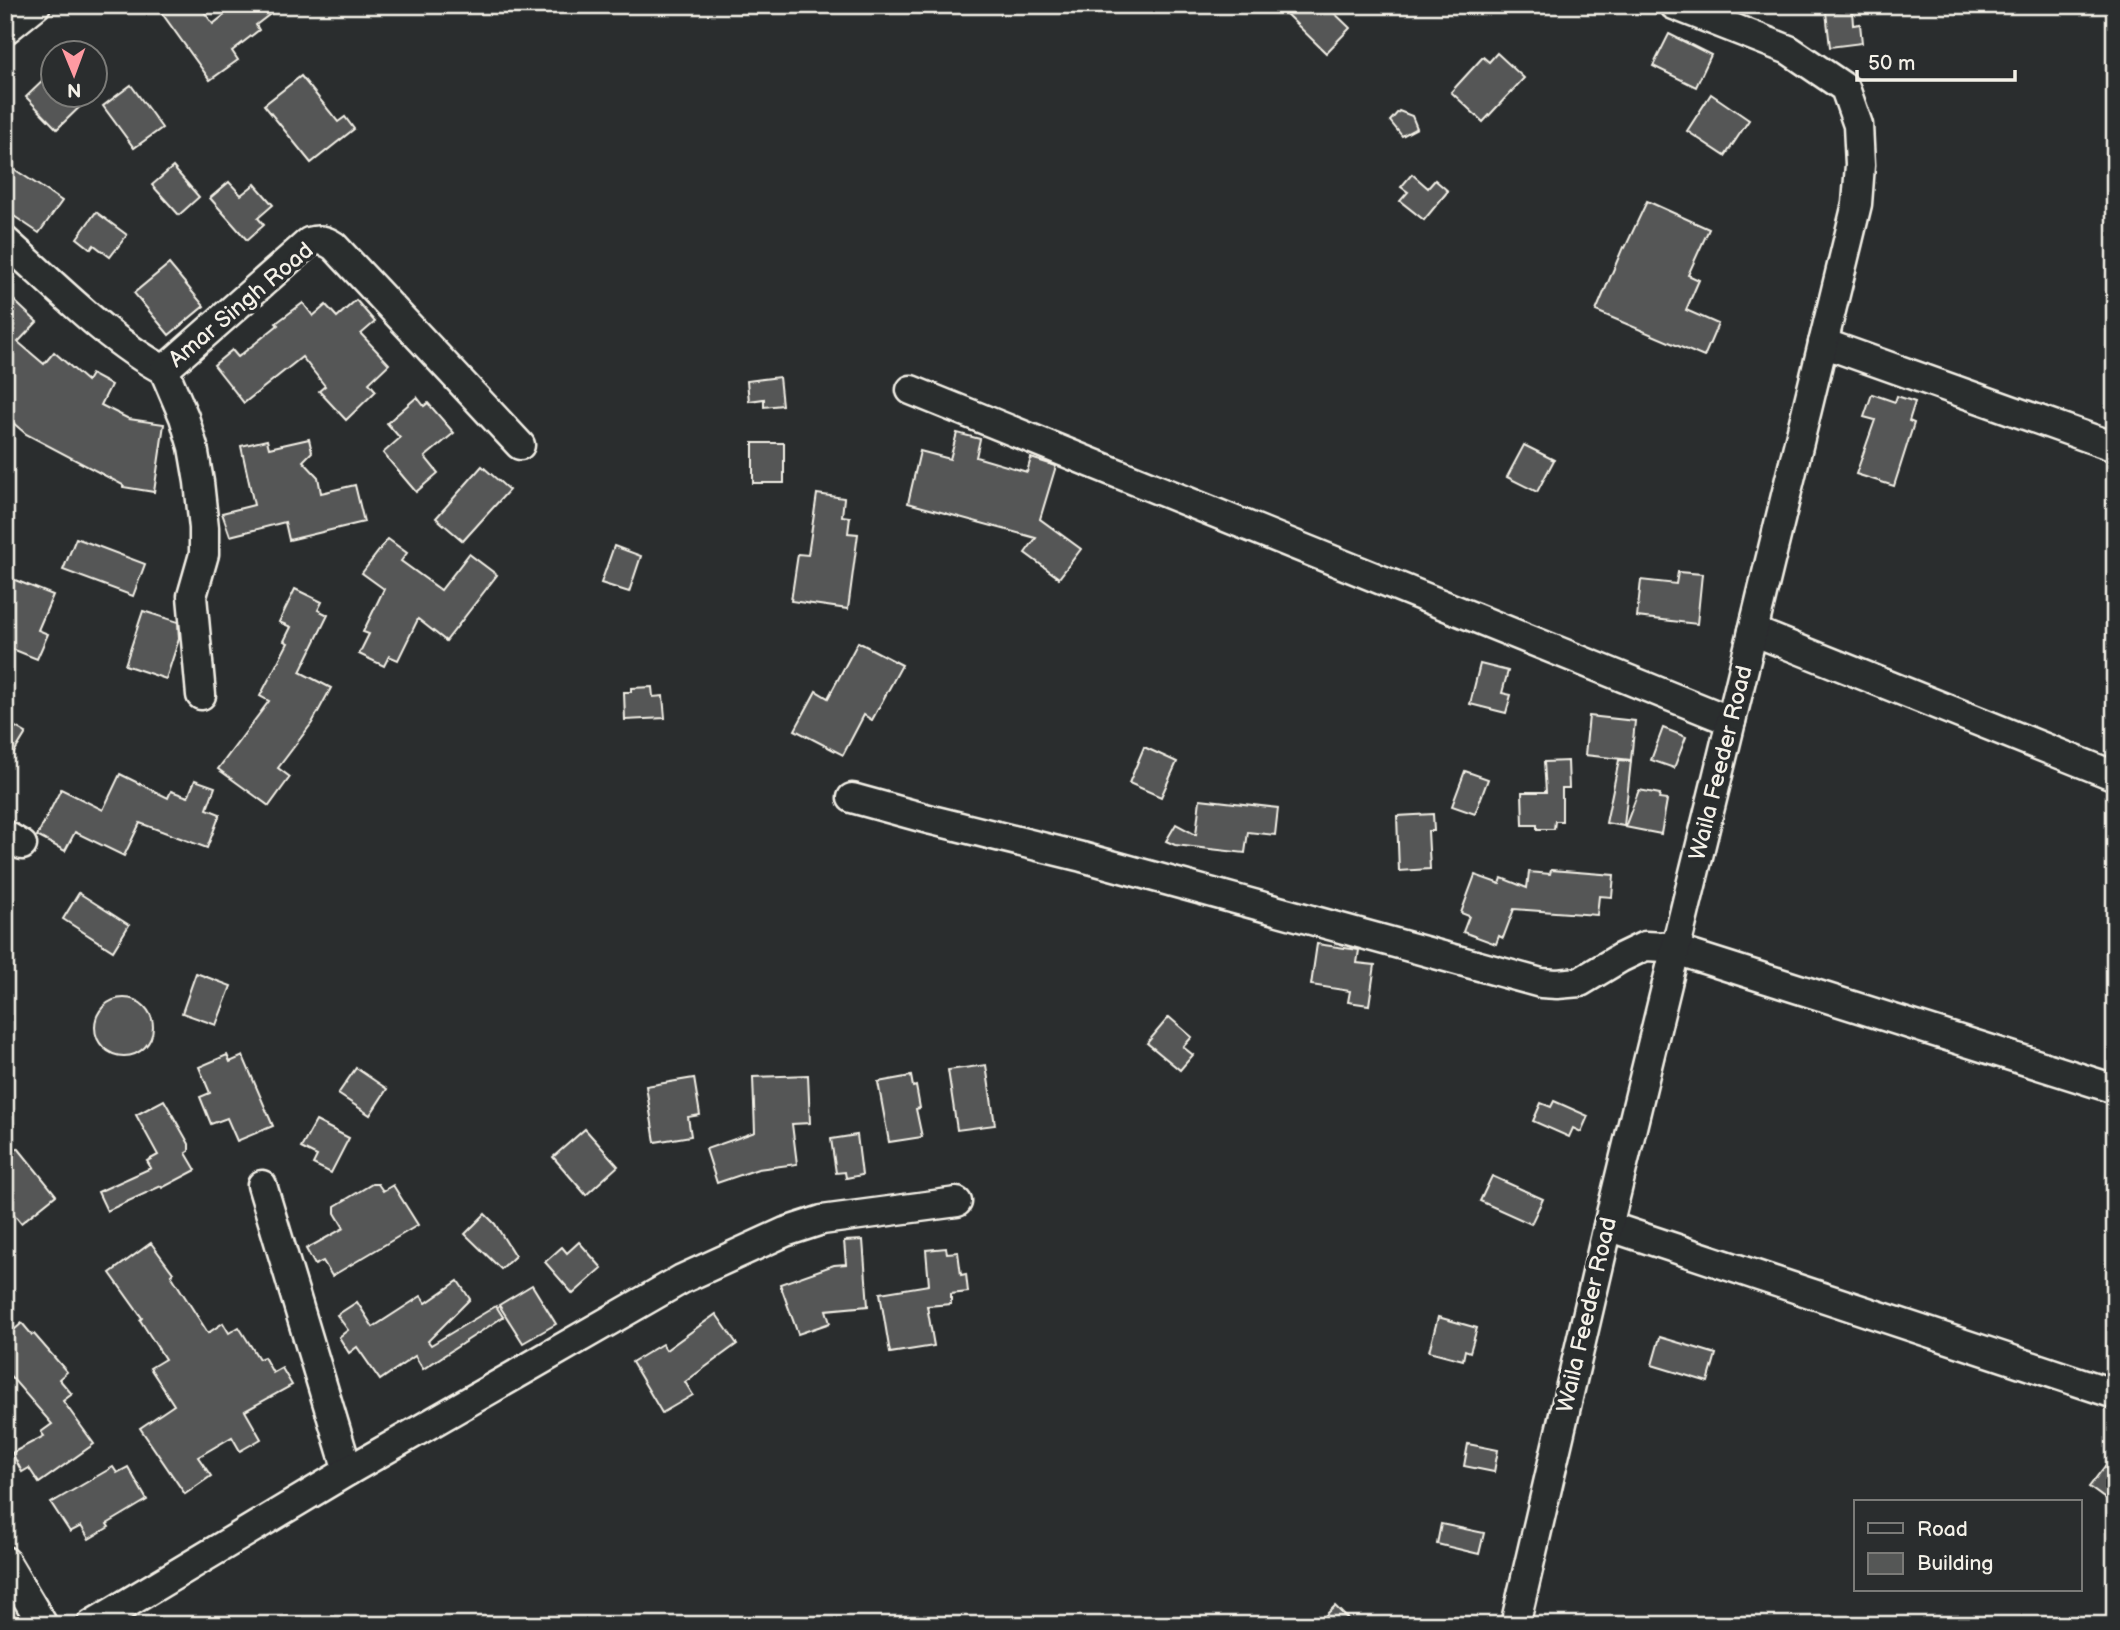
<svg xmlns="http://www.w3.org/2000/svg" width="2120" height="1630" font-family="'Balsamiq Sans',sans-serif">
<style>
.building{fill:#555756;stroke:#f4f1e8;stroke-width:2}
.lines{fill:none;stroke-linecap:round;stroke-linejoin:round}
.minor-casing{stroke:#f4f1e8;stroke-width:33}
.minor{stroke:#2a2d2e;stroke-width:28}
.labels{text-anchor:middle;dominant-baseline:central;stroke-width:7;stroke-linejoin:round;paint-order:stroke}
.street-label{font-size:23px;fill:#f4f1e8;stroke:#2a2d2e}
</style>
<rect width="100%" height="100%" fill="#2a2d2e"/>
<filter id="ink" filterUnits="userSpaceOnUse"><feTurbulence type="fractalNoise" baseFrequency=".0143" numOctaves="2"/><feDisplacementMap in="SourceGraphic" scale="14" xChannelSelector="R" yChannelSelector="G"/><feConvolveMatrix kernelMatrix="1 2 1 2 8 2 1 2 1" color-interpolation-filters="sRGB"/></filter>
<g filter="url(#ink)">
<!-- building -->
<g class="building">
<path d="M156,5H199L213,24L237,5H282L256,25L259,30L232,51L238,60L210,80Z"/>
<path d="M1277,5H1326L1350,28L1326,53Z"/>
<path d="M1852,9L1853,25L1860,24L1862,43L1830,47L1826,12Z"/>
<path d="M1669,34L1711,55L1696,87L1653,66Z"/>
<path d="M1497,53L1524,78L1483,122L1451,92L1483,57L1489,62Z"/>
<path d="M52,72V94H93L57,129L26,97Z"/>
<path d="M301,76L338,122L345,117L354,129L311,163L264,105Z"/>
<path d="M131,85L162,128L134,148L103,106Z"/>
<path d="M1711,94L1749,120L1725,156L1687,131Z"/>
<path d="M1399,111L1412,116L1417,128L1402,136L1390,121Z"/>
<path d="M5,163L62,201L39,233L5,210Z"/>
<path d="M173,167L199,197L179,215L152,185Z"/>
<path d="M1412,174L1428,188L1435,180L1448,191L1424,220L1400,201L1408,192L1401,187Z"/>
<path d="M229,182L241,195L255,184L273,205L258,218L264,225L247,240L210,198Z"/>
<path d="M1647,201L1709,229L1688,275L1699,280L1686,310L1718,324L1704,357L1596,311L1623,247L1625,248Z"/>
<path d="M96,212L127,235L110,257L94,245L91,249L77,238Z"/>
<path d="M169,264L204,306L169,335L134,293Z"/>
<path d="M5,292L37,322L18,342L44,364L54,352L87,381L91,374L111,385L101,405L129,419L164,424L154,492L123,487V485L26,434L5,416Z"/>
<path d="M356,300L375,322L361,334L389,364L369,383L376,391L346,420L319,391L325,386L302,357L244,403L214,365L232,350L238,357L278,325L276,323L303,303L313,316L326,305L337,317Z"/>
<path d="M779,377L782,405L764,407V399L749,401L747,381Z"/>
<path d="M1872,394L1895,402L1897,396L1915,402L1909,421L1914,423L1894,486L1856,474L1875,420L1864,417Z"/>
<path d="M417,397L424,406L428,403L454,433L425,457L438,473L416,492L383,453L400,438L387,423Z"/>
<path d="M957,433L980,439L976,457L1027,472L1031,458L1056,466L1040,519L1081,549L1059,578L1025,553L1036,538L908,503L920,451L950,459Z"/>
<path d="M309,439L312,452L303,461L318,477L321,493L355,485L364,522L289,540L285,522L230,536L222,513L254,505L241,446L267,440L269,448Z"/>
<rect x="753" y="443" width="31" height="40"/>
<path d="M1524,445L1554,460L1537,492L1507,477Z"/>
<path d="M482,466L509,490L463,541L436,518Z"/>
<path d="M817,494L844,498L842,516L850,517L848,533L858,534L848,609L791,601L798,554L808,555Z"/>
<path d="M76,538L145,564L133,596L63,570Z"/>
<path d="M388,539L407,553L401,561L441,590L469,554L497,575L446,641L418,619L398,660L389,656L384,666L359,654L369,634L363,632L384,589L362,573Z"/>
<path d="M614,546L641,556L629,592L601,583Z"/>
<path d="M1678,572L1702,574L1697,624L1637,617L1641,580L1676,584Z"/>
<path d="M10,578L53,595L38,630L48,634L37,659L5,646V589Z"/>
<path d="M295,589L322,602L318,610L328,615L300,672L331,688L312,723L278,768L290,777L269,806L218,769L269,701L260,696L288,643L284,641L291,627L279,622Z"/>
<path d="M143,611L178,622L179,639L166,679L125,665Z"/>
<path d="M858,642L902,665L872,720L864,715L843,755L795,730L816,691L828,698Z"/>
<path d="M1480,664L1508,671L1502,693L1511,695L1506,713L1470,704Z"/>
<path d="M652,687L653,697L663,696L665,718L625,720L624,692H631V688Z"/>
<path d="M1589,716L1635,721L1631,760L1585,755Z"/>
<path d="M5,721L26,733L5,767Z"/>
<path d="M1663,728L1686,737L1674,768L1651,760Z"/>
<path d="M1144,747L1177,762L1161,797L1129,783Z"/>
<path d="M1619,760L1631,761L1624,826L1606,823Z"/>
<path d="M1568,761L1569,788H1562V821H1555L1554,829H1537V825H1523L1522,792H1546L1544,762Z"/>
<path d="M1465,771L1488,779L1475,814L1452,806Z"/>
<path d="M120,774L168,798L171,791L188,797L195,780L215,787L207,809L220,814L207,848L140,823L124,856L75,832L65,851L37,836L61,789L103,810Z"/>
<path d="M1639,790L1660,794L1659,799L1667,800L1661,834L1625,827Z"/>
<path d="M1200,799L1278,808L1275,835L1248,832L1245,853L1175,845L1166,841L1176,824L1196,835Z"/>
<path d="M1433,814L1434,831H1428L1430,869L1399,871L1397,816Z"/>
<path d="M1551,870L1614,875L1612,897L1599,896L1597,915L1514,909L1503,938L1499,936L1496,944L1463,932L1469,916L1461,913L1475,875L1500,884L1502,878L1527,888L1529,872L1550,874Z"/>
<path d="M79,893L129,925L113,951L63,919Z"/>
<path d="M1317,944L1359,950L1357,963L1375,965L1369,1005L1348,1002L1350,991L1311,985Z"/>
<path d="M196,973L231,986L216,1025L182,1013Z"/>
<circle cx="124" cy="1027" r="29"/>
<path d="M1169,1017L1192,1037L1183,1047L1193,1055L1180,1070L1147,1043Z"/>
<path d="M227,1055L230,1062L243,1056L273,1126L237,1141L227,1118L211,1124L200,1097L210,1093L199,1067Z"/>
<path d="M986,1065L995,1125L957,1130L948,1070Z"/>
<path d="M356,1068L387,1089L370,1115L338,1094Z"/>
<path d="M808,1075L810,1123L792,1124L797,1164L758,1169L717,1183L706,1149L755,1132L753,1077Z"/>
<path d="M911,1076L913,1087L916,1086L920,1108L916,1109L922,1137L889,1142L878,1082Z"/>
<path d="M694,1078L700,1115L688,1117L691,1136L655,1142L646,1086Z"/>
<path d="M164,1100L189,1144V1151L186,1153L196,1170L162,1188L161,1186L107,1211L98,1192L151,1168L147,1161L158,1155L136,1115Z"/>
<path d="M1554,1101L1588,1116L1581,1132L1573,1128L1569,1137L1533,1121L1541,1103L1551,1107Z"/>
<path d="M316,1121L349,1138L331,1173L313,1164L317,1156L301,1148Z"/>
<path d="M585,1129L618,1166L586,1195L553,1157Z"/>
<path d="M857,1135L862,1175L846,1178L845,1172L836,1173L831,1139Z"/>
<path d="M18,1148L56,1195L21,1223L5,1203V1159Z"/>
<path d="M1492,1176L1543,1199L1531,1224L1480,1201Z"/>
<path d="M372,1184H378L383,1191L393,1185L418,1225L332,1276L323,1261L315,1265L306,1249L344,1228L335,1213V1206Z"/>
<path d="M485,1214L495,1224L515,1256L501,1269L465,1234Z"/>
<path d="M863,1240L868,1306L826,1310L830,1323L798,1334L780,1284L834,1265L846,1264L844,1241Z"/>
<path d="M579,1242L602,1268L573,1294L545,1262L562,1247L567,1253Z"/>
<path d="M151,1243L173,1273L171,1275L208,1333L223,1323L229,1333L239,1327L259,1359L264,1357L273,1373L282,1368L292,1385L245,1411L261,1439L240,1451L232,1437L198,1457L211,1476L185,1494L140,1428L174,1405L150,1368L165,1359L140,1320L142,1318L110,1273Z"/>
<path d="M946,1248L947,1253L958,1252L961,1275L966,1274L968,1292L951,1294V1304L927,1306L934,1346L890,1353L880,1293L929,1285L926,1250Z"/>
<path d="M458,1281L470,1299L428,1341L431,1345L496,1306L503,1317L423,1369L415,1356L380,1380L357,1347L349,1353L339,1337L348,1330L337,1315L357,1302L373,1327L421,1296L426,1303Z"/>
<path d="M532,1285L556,1324L523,1343L499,1305Z"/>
<path d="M716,1314L737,1344L685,1382L693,1395L662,1413L632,1362L662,1344L666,1350Z"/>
<path d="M1438,1317L1477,1328L1470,1352L1465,1350L1463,1360L1429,1351Z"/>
<path d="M22,1323L32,1335L34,1334L67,1372L59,1379L72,1394L63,1401L94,1444L39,1483L29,1468L22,1472L12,1453L44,1436L41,1432L52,1424L5,1370V1338Z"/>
<path d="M1660,1337L1716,1354L1708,1382L1652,1365Z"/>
<path d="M1468,1444L1498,1450L1494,1472L1464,1466Z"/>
<path d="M2115,1453V1506L2089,1487Z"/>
<path d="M113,1467L117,1473L128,1467L147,1500L107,1524L109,1527L89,1539L81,1526L70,1532L51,1503Z"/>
<path d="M1441,1524L1484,1533L1479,1554L1437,1544Z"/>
<path d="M1335,1606L1354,1625H1316Z"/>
</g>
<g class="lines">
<!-- minor casing -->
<g class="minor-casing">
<g id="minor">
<path d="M5,30L36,5"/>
<path d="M5,241C54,284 107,340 164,370L309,242C319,239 325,240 334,246L520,445"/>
<path d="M1823,343L2115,447"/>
<path d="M164,370L184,417L193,447L199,482L204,528V554L192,596L201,695"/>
<path d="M911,390L1731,721"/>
<path d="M1753,631L2115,776"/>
<path d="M852,798L932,820L1082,857L1541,983L1557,984L1580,982L1620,958L1645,946L1666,947L2115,1089"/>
<path d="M5,835L22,845"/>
<path d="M262,1185L348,1471"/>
<path d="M1608,1226L2115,1394"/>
<path d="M5,1561L43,1625"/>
<path d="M91,1625L348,1471L682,1279L785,1232L822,1220L957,1202"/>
<path d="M1515,1625L1608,1226L1857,204L1860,165L1858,125L1845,88L1789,50L1674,5"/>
</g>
</g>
<!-- minor -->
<use href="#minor" class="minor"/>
</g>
</g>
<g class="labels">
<!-- street labels -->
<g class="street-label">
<text transform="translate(241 305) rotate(-40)">Amar Singh Road</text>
<text transform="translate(1721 763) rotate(-76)">Waila Feeder Road</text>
<text transform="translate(1587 1315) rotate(-77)">Waila Feeder Road</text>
</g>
</g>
<!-- margin -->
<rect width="2120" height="1630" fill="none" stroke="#2a2d2e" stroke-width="28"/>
<rect x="14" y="14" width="2092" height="1602" fill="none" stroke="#f4f1e8" stroke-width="2.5" filter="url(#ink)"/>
<!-- legend -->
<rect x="1854" y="1500" width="228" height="91" fill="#2a2d2e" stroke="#7b7b78" stroke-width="2"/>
<rect x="1868" y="1523" width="35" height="10" fill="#2a2d2e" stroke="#7b7b78" stroke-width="2"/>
<text x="1917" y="1536" font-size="21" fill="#f4f1e8">Road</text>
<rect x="1868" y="1553" width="35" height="21" fill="#555756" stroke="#7b7b78" stroke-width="2"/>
<text x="1917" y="1570" font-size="21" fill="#f4f1e8">Building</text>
<!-- north arrow -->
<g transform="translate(74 74) rotate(179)"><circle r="33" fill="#2a2d2e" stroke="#7b7b78" stroke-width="2"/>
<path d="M0-5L12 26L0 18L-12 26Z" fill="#ff9aa2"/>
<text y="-10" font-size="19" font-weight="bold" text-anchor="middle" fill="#f4f1e8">N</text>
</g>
<!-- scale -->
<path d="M1857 70v10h158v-10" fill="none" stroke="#f4f1e8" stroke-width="3.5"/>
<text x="1868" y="70" font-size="21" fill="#f4f1e8" stroke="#2a2d2e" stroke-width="5" paint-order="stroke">50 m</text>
</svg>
